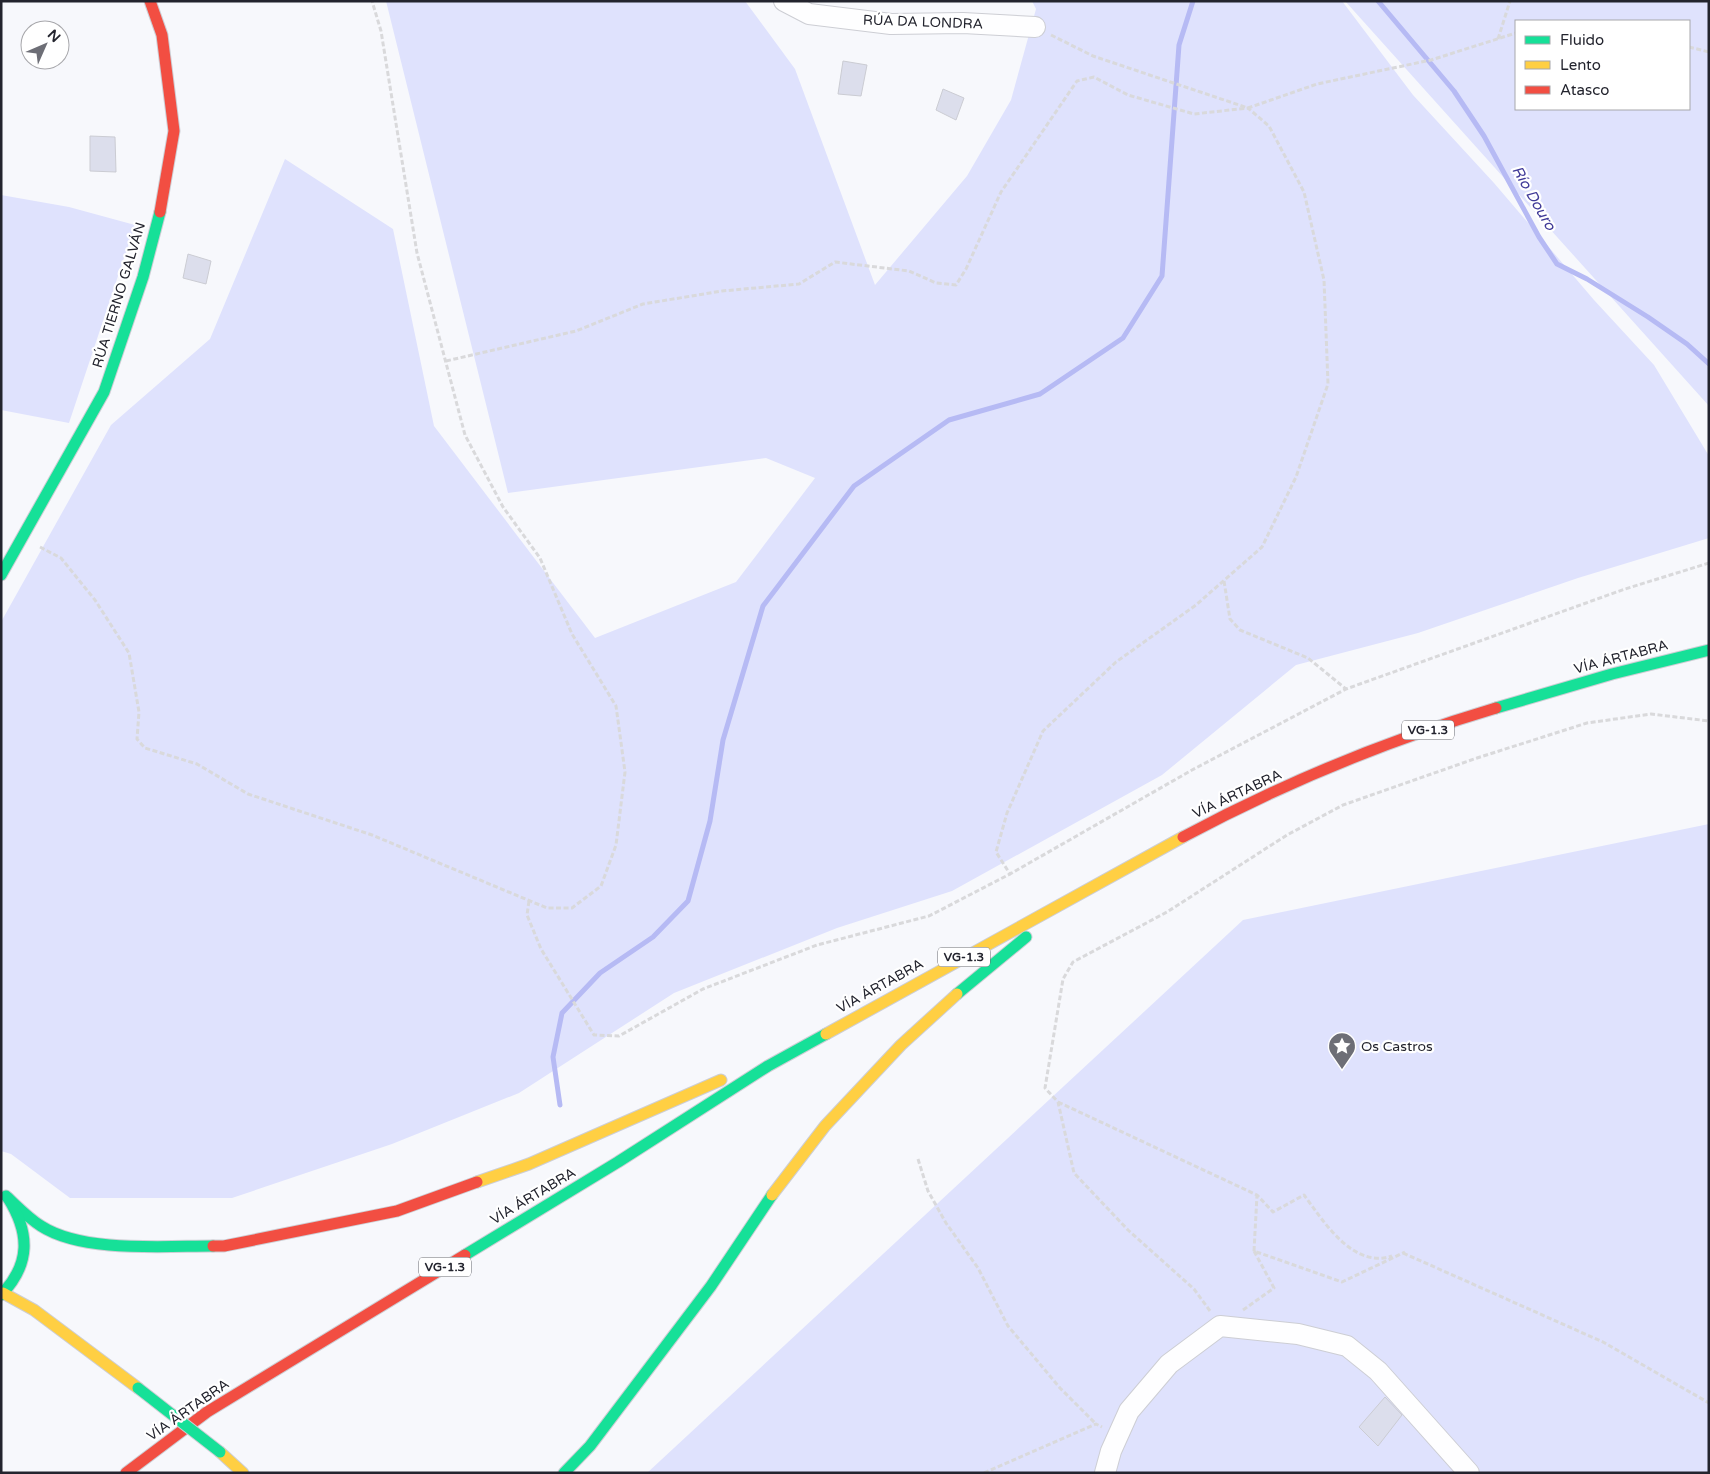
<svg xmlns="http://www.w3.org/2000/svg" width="1710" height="1474" font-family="'Varela Round',sans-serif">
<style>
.green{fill:#dfe2fd;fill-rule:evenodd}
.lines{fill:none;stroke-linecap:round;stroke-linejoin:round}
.stream{stroke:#b6baf4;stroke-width:5}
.building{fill:#dcdeec;stroke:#cbccd3}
.street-casing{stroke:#cdced4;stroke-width:22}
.fast-casing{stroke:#cdced4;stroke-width:13}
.slow-casing{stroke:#cdced4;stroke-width:13}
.jam-casing{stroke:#cdced4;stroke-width:13}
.path{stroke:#d9d9db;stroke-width:3;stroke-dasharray:5 2.5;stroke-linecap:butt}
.street{stroke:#fefeff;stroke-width:20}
.fast{stroke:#16e098;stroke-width:11}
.slow{stroke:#ffcf43;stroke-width:11}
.jam{stroke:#f24e42;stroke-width:11}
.fast-bridge-casing{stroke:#cdced4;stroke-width:13;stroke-linecap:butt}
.fast-bridge{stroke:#16e098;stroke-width:11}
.labels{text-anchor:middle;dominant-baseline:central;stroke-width:4.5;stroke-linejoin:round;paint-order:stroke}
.shield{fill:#fff;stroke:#65666d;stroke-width:1}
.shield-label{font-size:12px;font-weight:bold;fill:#23242e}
.street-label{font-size:14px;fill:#23242e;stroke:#fff}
.poi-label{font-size:14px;fill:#23242e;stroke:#fff;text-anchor:start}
.water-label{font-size:15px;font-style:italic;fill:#403a98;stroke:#fff}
</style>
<rect width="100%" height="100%" fill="#f7f8fc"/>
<!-- green -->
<g class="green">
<path d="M386,1H745L795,69L875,285L967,176L1011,100L1036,9L1032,1H1342L1413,95L1494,183L1594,300L1654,365L1709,456V538L1578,578L1418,633L1296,665L1162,775L952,891L837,928L674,993L519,1093L392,1144L232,1198H70L11,1154L1,1151V622L111,425L210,339L285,159L393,229L434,426L595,638L736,582L815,478L766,458L508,493Z"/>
<path d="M1345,1H1709V406ZM1516,21H1689V109H1516Z"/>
<path d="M1,195L69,207L135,225L69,423L1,410Z"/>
<path d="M1709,824V1473H647L1243,920Z"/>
</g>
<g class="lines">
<!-- stream -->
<g class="stream">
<path d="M1378,1L1454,91L1484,136L1539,237L1557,264L1587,279L1648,317L1687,344L1709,364"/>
<path d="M560,1105L553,1057L562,1013L600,973L653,937L688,901L710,821L723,740L763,606L854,486L949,420L1040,394L1123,338L1162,276L1179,45L1193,1"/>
</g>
</g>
<!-- building -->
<g class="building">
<path d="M843,61L867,65L861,96L838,94Z"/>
<path d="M943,89L964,98L956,120L936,110Z"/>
<path d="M90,136L115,137L116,172L90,171Z"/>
<path d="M188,254L211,261L206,284L183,278Z"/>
<path d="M1385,1397L1402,1415L1378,1446L1359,1427Z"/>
</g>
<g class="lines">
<!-- street casing -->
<g class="street-casing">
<g id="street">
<path d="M784,1L809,14L891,24L963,23L1035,27"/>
<path d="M1105,1473L1111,1451L1129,1411L1169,1364L1220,1326L1298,1334L1347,1346L1378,1371L1469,1473"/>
</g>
</g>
<!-- fast casing -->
<g class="fast-casing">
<g id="fast">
<path d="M1,575L104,392L143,277L160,212"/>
<path d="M1496,708L1612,674L1709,650"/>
<path d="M957,994L1026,937"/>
<path d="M6,1196C17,1206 28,1218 41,1226C83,1253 164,1246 213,1246"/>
<path d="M465,1255L618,1162L768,1066L826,1034"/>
<path d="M1,1295C31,1264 30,1233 8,1198"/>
<path d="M564,1473L590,1446L711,1286L772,1195"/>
</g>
</g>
<!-- slow casing -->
<g class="slow-casing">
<g id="slow">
<path d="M826,1034L1183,837"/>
<path d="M477,1182L529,1164L721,1080"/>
<path d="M772,1195L825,1126L901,1045L957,994"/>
<path d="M3,1293L34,1310L138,1388"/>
<path d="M220,1452L243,1473"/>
</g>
</g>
<!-- jam casing -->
<g class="jam-casing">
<g id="jam">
<path d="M150,1L162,35L174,131L160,212"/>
<path d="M1183,837C1282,784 1388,740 1496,708"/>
<path d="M213,1246H224L397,1211L477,1182"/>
<path d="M126,1473L207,1412L465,1255"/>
</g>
</g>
<!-- path -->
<g class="path">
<path d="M1051,35L1093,56L1248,108L1317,84L1431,60L1516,33"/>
<path d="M1498,39L1510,1"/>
<path d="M1689,47L1709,52"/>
<path d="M446,361L576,331L643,304L722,291L799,284L835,262L909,271L936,283L956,285L966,269L1001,192L1077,81L1094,77L1128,95L1194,114L1248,108L1269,126L1304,192L1324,280L1328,384L1296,477L1262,547L1196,605L1116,662L1043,731L1007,813L996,852L1010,874L1192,770L1346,689L1625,589L1709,563"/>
<path d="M40,547L61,558L95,600L129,653L139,712L137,739L145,748L197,764L248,794L372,835L547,908H572L601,886L616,845L625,772L616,706L572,634L540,558L503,507L465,435L417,253L381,31L372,1"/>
<path d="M1224,581L1230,619L1240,630L1308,658L1346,689"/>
<path d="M529,901L527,915L541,949L594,1035L619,1036L703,989L817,945L929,916L1010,874"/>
<path d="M1058,1102L1257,1195L1273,1212L1304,1195C1324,1222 1353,1269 1392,1256"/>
<path d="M918,1159L928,1191L946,1223L978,1268L1008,1326L1060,1388L1096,1424"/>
<path d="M1254,1251L1257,1195"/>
<path d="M1403,1253L1603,1342L1709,1403"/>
<path d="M1243,1310L1274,1288L1254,1251L1342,1282L1405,1252"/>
<path d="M1210,1311L1194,1289L1128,1230L1074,1173L1058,1102L1045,1088L1063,979L1073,962L1167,912L1287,835L1343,805L1477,758L1587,723L1651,714L1709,721"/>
<path d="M984,1473L1096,1424L1102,1427"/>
</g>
<!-- street -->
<use href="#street" class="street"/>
<!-- fast -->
<use href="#fast" class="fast"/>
<!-- slow -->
<use href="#slow" class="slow"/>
<!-- jam -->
<use href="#jam" class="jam"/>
<!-- fast-bridge casing -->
<g class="fast-bridge-casing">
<path id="fast-bridge" d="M138,1388L220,1452"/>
</g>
<!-- fast-bridge -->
<use href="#fast-bridge" class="fast-bridge"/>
</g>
<!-- icons -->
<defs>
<g id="sight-pin" transform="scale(1.4375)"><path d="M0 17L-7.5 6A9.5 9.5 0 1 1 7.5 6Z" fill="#6d6e76" stroke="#fff"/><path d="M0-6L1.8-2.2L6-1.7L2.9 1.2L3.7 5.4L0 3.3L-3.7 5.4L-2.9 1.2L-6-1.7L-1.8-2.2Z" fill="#fff"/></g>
</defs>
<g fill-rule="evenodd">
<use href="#sight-pin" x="1342" y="1046"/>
</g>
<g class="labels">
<!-- shield labels -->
<g class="shield">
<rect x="1402" y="720.5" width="52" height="19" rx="4"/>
<rect x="938" y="947.5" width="52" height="19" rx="4"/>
<rect x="419" y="1257.5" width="52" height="19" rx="4"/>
</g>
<g class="shield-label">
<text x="1428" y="730">VG-1.3</text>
<text x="964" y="957">VG-1.3</text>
<text x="445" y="1267">VG-1.3</text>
</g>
<!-- street labels -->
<g class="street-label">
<text transform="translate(923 22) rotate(2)">RÚA DA LONDRA</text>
<text transform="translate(119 295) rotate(-73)">RÚA TIERNO GALVÁN</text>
<text transform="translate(1621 657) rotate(-15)">VÍA ÁRTABRA</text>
<text transform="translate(1237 794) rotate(-25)">VÍA ÁRTABRA</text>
<text transform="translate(880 986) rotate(-29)">VÍA ÁRTABRA</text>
<text transform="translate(533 1196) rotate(-31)">VÍA ÁRTABRA</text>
<text transform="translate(188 1410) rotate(-35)">VÍA ÁRTABRA</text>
</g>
<!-- poi labels -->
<g class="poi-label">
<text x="1361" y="1046">Os Castros</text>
</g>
<!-- water labels -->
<g class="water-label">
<text transform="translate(1534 198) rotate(60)">Río Douro</text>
</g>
</g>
<!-- border -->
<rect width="1710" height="1474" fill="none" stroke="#23242e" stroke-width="5"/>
<!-- legend -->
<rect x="1515" y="20" width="175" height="90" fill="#ffffff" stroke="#a7a7ab"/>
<rect x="1525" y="36" width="25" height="8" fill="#16e098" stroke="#a7a7ab"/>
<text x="1560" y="45" font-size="15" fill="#23242e">Fluido</text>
<rect x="1525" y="61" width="25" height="8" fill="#ffcf43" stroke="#a7a7ab"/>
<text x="1560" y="70" font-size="15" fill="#23242e">Lento</text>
<rect x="1525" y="86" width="25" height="8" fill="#f24e42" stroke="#a7a7ab"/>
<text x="1560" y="95" font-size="15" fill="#23242e">Atasco</text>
<!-- north arrow -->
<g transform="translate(45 45) rotate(45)"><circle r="24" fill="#ffffff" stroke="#a7a7ab"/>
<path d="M0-4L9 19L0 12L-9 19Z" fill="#6d6e76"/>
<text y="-8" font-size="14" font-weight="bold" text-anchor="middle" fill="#23242e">N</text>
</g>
</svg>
